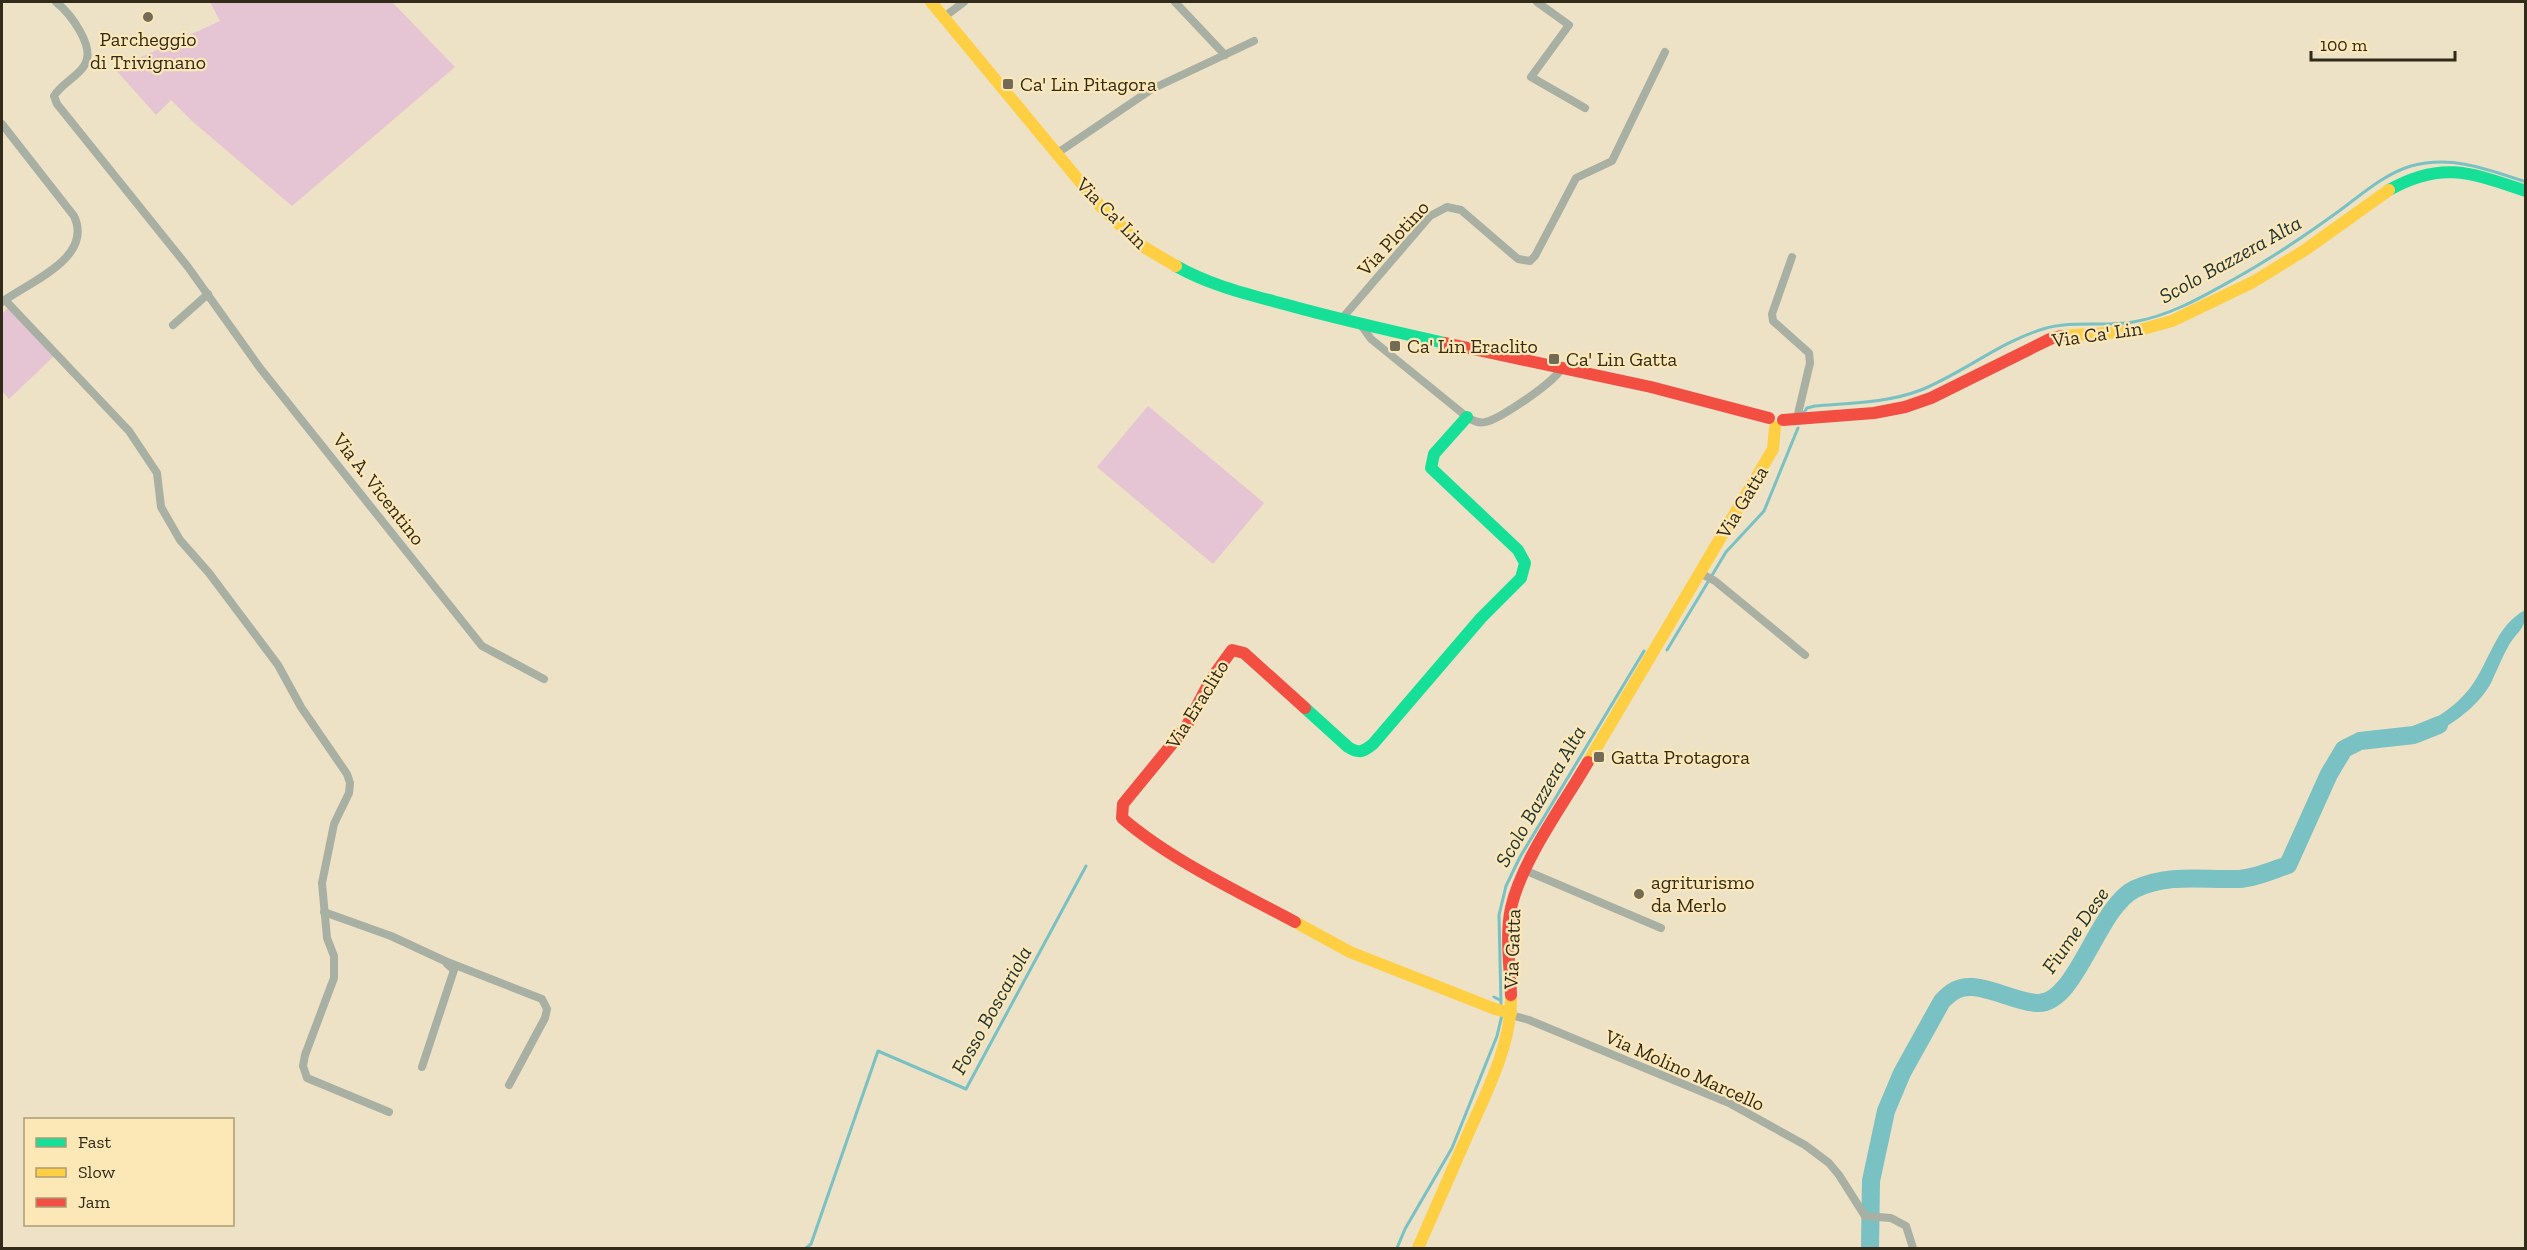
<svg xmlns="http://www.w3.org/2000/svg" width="2527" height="1250" font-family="'Zilla Slab',serif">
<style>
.green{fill:#e5c4d3}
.water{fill:#79c1c2}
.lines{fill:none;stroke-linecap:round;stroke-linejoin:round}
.stream{stroke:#79c1c2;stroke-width:3}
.river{stroke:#79c1c2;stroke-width:18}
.street{stroke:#a8b0a3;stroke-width:8}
.fast{stroke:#16e098;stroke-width:12}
.slow{stroke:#ffcf43;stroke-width:12}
.jam{stroke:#f24e42;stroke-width:12}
.poi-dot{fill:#746b56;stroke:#fce7b7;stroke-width:2}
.labels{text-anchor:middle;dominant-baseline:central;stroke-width:4.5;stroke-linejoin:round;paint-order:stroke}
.poi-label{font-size:20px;fill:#332b19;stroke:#fce7b7;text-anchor:start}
.street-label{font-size:20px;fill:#332b19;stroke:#fce7b7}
.water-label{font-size:21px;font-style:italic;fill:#1c3437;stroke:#fce7b7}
</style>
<rect width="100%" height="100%" fill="#ede1c6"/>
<!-- green -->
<g class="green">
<path d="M210,2H392L455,67L292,206L192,121L171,100L156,115L115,69L220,21Z"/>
<path d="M8,308L54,356L9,399L2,391V314Z"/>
<path d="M1148,406L1264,503L1213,564L1097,467Z"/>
</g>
<!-- water -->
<path class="water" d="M2525,610C2526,630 2519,629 2509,645C2502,657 2497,670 2491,683C2477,709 2445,730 2417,741L2415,729C2437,718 2455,707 2470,688C2490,662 2495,626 2525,610Z"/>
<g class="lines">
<!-- stream -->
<g class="stream">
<path d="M1803,414L1807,408L1815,406C1851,403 1887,403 1921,390C1963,373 2000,342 2043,329C2072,320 2103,327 2133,322C2170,316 2204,296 2236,278C2272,258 2306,235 2339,211C2361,195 2384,174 2411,166C2452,155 2487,169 2526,182"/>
<path d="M1667,650L1726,552L1764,511L1798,428"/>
<path d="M1494,997L1500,1000"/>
<path d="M1501,1004L1499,915L1506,886L1520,857L1644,651"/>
<path d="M806,1248L811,1244L878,1051L966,1089L1086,866"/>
<path d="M1397,1248L1405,1229L1452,1148L1497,1036L1502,1015"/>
</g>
<!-- river -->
<path class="river" d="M1870,1248L1871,1181L1886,1111L1902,1073L1942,1001C1952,991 1959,986 1973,987C1995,989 2015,1001 2036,1003C2076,1007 2097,907 2135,889C2169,873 2203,880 2239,879C2256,878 2273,870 2288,865L2329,774L2344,749L2360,741L2414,735L2439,725"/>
<!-- street -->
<g class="street">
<path d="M56,2C70,13 97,48 84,66C76,78 62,83 54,96L57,104L188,267L260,368L482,646L544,679"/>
<path d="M1175,2L1225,55"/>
<path d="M1537,2L1569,25L1531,77L1585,108"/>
<path d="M944,17L964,2"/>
<path d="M2,124L74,216C94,258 29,282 2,302"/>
<path d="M1056,154L1152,89L1254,41"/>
<path d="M1792,257L1772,314L1773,321L1809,353L1810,363L1797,418"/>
<path d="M5,300L129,431L157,473L161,507L180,540L209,573L278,665L301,707L347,774L350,783L349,793L334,824L322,883L327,938L334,956V978L305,1055L303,1066L307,1078L389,1112"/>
<path d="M1346,321L1345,315L1430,216L1447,207L1461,210L1518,259L1530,261L1535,256L1576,178L1612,161L1665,52"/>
<path d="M173,325L208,294"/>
<path d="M1361,325L1371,339L1467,417C1472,420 1478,424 1485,422C1499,420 1558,380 1562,367"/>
<path d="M1700,573L1715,581L1805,655"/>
<path d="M1524,870L1661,928"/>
<path d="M324,912L391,936L445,961L542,999L547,1009L545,1018L509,1085"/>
<path d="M1511,1015L1529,1020L1729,1103L1805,1145L1829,1163L1839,1175L1865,1216L1891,1218L1906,1226L1913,1248"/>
<path d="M422,1067L454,970L447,964"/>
</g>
<!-- fast -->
<g class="fast">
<path d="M2389,190C2442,160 2472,173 2526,191"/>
<path d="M1176,266C1209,285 1247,294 1284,304C1337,319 1391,331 1445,343"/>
<path d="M1305,708L1348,747C1359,754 1363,752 1373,744L1481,618L1521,578L1525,563L1518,550L1431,468L1434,454L1467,417"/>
</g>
<!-- slow -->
<g class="slow">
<path d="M931,2L1101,207L1142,246L1176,266"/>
<path d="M2061,336L2136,331L2172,321L2253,282L2305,250L2389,190"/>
<path d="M1588,762L1773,449L1775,427"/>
<path d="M1295,922L1350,952L1495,1009L1511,1013"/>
<path d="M1418,1248C1435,1210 1451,1172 1468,1134C1487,1091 1512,1044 1511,995"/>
</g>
<!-- jam -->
<g class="jam">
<path d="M1445,343L1651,387L1769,418"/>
<path d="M1783,420L1874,413L1905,407L1931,398L2050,339L2061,336"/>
<path d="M1295,922C1239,892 1169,859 1122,818L1123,804L1186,727L1211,679L1232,650L1244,653L1305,708"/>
<path d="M1511,995C1510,967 1505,935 1511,908C1522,860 1563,805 1588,762"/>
</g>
</g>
<!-- markers -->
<g class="poi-dot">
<circle cx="148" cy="17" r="6"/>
<rect x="1002" y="78" width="12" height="12" rx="3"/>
<rect x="1389" y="340" width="12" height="12" rx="3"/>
<rect x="1548" y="353" width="12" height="12" rx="3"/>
<rect x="1593" y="751" width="12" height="12" rx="3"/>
<circle cx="1639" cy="894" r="6"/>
</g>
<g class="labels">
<!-- poi labels -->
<g class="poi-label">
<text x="148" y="39" text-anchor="middle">Parcheggio<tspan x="148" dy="23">di Trivignano</tspan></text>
<text x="1020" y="84">Ca' Lin Pitagora</text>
<text x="1407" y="346">Ca' Lin Eraclito</text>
<text x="1566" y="359">Ca' Lin Gatta</text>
<text x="1611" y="757">Gatta Protagora</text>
<text x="1651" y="882">agriturismo<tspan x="1651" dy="23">da Merlo</tspan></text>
</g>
<!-- street labels -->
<g class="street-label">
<text transform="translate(1112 213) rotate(45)">Via Ca' Lin</text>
<text transform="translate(1393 238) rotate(-47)">Via Plotino</text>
<text transform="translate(2097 334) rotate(-8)">Via Ca' Lin</text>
<text transform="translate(379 489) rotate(52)">Via A. Vicentino</text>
<text transform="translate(1742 502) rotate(-59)">Via Gatta</text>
<text transform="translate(1197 704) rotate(-58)">Via Eraclito</text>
<text transform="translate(1512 949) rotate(-88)">Via Gatta</text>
<text transform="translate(1685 1070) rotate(24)">Via Molino Marcello</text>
</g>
<!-- water labels -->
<g class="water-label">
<text transform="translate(2230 259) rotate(-29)">Scolo Bazzera Alta</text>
<text transform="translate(1540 796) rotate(-60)">Scolo Bazzera Alta</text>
<text transform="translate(2075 930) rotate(-55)">Fiume Dese</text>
<text transform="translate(991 1010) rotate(-61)">Fosso Boscariola</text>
</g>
</g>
<!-- border -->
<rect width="2527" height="1250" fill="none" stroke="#332b19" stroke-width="6"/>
<!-- legend -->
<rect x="24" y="1118" width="210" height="108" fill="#fce7b7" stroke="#ac9c78" stroke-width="1.5"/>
<rect x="36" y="1138" width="30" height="9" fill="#16e098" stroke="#ac9c78" stroke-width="1.5"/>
<text x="78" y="1148" font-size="18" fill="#332b19">Fast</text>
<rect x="36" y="1168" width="30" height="9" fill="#ffcf43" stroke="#ac9c78" stroke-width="1.5"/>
<text x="78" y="1178" font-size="18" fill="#332b19">Slow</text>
<rect x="36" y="1198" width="30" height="9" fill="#f24e42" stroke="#ac9c78" stroke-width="1.5"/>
<text x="78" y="1208" font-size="18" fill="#332b19">Jam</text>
<!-- scale -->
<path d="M2311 51v9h144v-9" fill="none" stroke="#332b19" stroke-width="3"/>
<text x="2320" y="51" font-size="18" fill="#332b19" stroke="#fce7b7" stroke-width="4.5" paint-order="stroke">100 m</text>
</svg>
